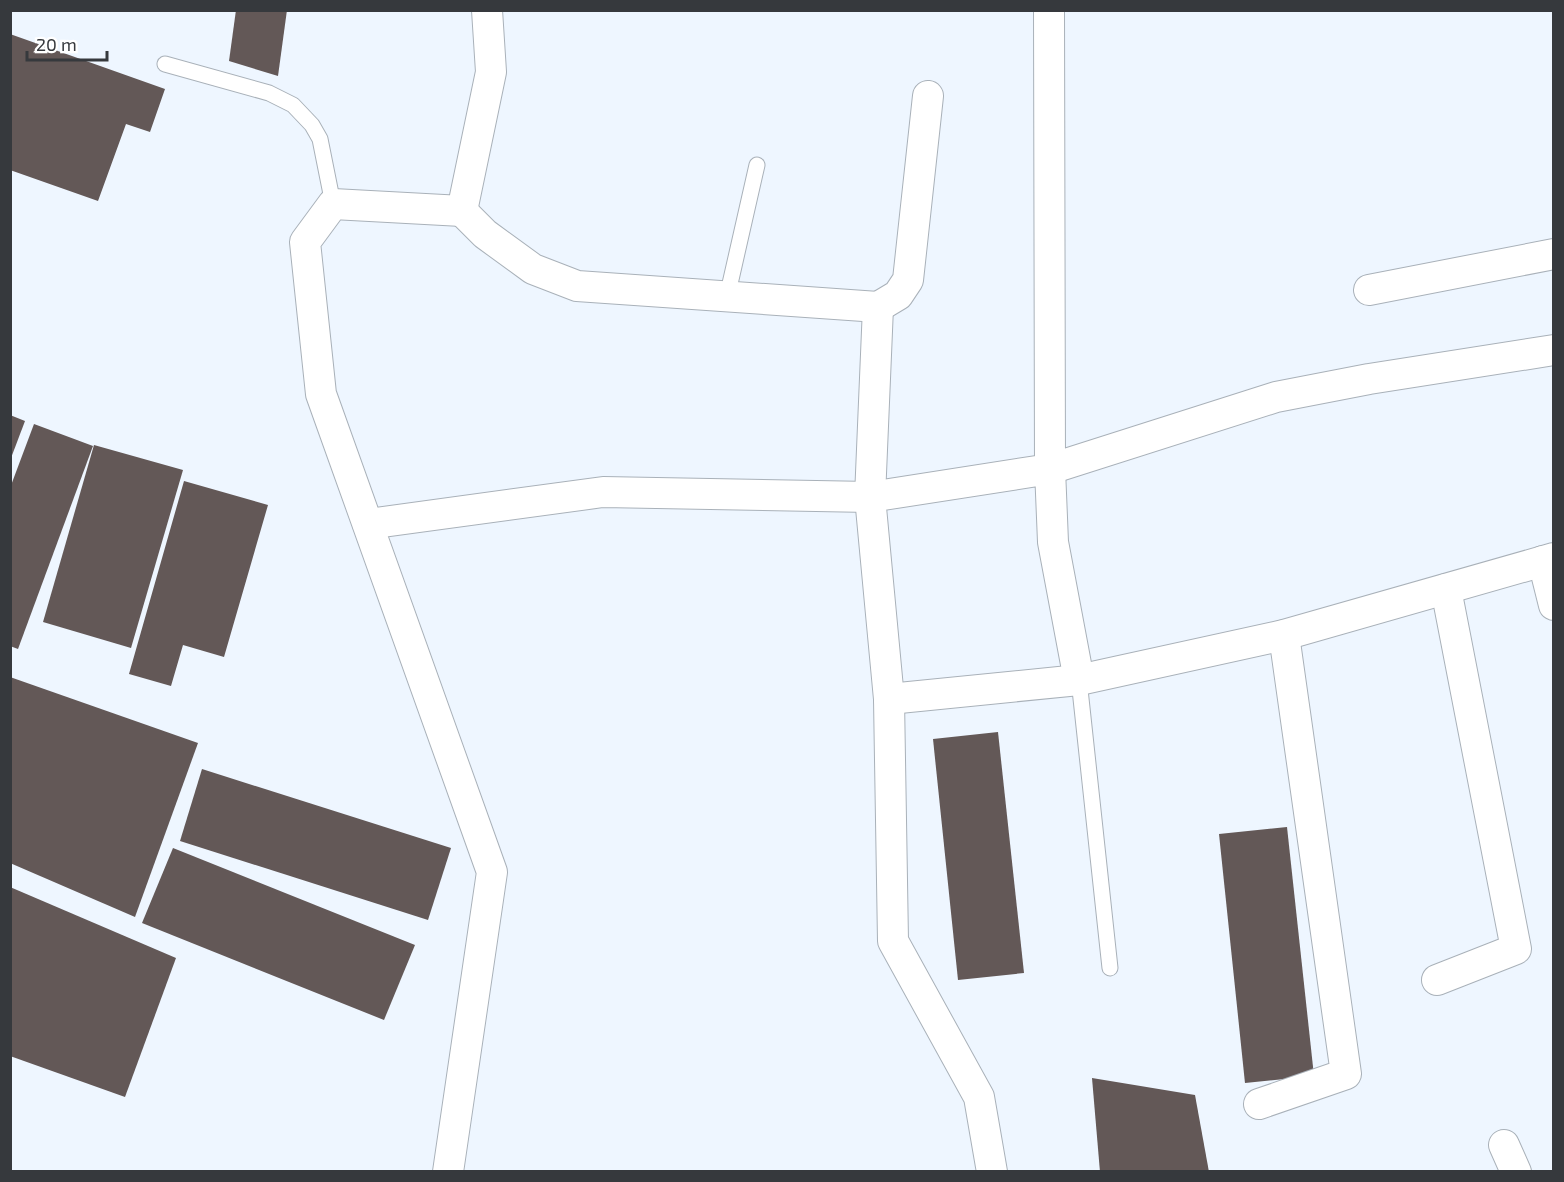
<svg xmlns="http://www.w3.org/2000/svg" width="1564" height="1182" font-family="'Exo 2',sans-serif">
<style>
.building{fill:#635857}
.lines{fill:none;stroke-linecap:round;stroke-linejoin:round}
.lane-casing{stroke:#a9b1b9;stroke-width:17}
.street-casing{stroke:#a9b1b9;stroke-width:32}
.lane{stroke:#fff;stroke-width:15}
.street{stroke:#fff;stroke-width:30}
</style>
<rect width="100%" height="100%" fill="#eef6ff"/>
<!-- building -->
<g class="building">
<path d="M236,10H287L278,76L229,61Z"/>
<path d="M10,34L165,89L150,132L126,124L98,201L10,170Z"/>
<path d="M10,415L25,421L11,458H10Z"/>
<path d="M34,424L93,446L18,649L10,646V488Z"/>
<path d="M94,445L183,470L131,648L43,622Z"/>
<path d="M184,481L268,505L224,657L183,645L171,686L129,674Z"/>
<path d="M10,677L198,743L135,917L10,863Z"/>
<path d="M998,732L1024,973L958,980L933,739Z"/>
<path d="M202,769L451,848L428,920L180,841Z"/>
<path d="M1287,827L1314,1076L1245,1083L1219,834Z"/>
<path d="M173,848L415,945L384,1020L142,923Z"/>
<path d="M10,887L176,958L125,1097L10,1056Z"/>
<path d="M1092,1078L1195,1095L1209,1172H1100Z"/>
</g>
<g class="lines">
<!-- lane casing -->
<g class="lane-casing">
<g id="lane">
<path d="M165,64L269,93L293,105L312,125L320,139L333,204"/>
<path d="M727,297L757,165"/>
<path d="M1079,680L1110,968"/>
</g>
</g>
<!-- street casing -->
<g class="street-casing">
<g id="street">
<path d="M1049,10L1050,469L1276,397L1369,379L1554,350"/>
<path d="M1369,290L1554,254"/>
<path d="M878,307L898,295L908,280L928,96"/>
<path d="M368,524L603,492L870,497L878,307L577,286L533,269L485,234L462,211"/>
<path d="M1543,561L1554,605"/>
<path d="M889,699L1079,680L1284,635L1554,558"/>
<path d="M1437,980L1516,949L1446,589"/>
<path d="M1259,1104L1346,1074L1284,635"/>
<path d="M1504,1145L1516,1172"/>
<path d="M448,1172L492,872L321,394L305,242L333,204L462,211L491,72L487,10"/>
<path d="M992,1172L979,1097L893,941L889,699L870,497L1050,469L1053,542L1079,680"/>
</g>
</g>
<!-- lane -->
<use href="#lane" class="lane"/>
<!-- street -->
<use href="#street" class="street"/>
</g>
<!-- border -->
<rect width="1564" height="1182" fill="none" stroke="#36393d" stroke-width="24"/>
<!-- scale -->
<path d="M27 51v9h80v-9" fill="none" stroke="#36393d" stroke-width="3"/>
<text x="36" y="51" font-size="18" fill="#36393d" stroke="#ffffff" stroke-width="4.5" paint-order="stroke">20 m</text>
</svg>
